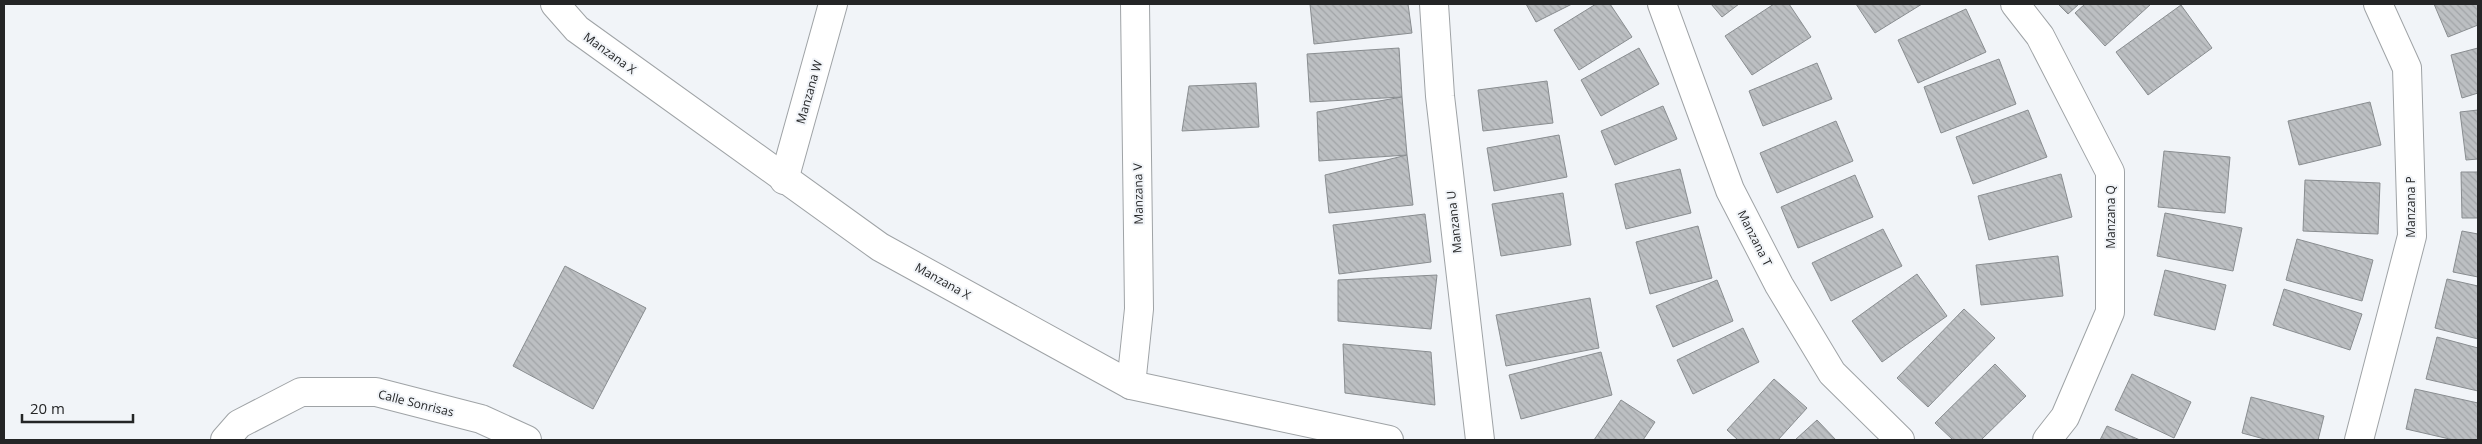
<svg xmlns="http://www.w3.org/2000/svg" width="2482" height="444" font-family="'Open Sans',sans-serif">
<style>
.building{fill:url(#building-back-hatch);stroke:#898d90}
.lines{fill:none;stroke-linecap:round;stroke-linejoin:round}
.street-casing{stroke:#9fa3a6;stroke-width:30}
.street{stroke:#fff;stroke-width:28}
.labels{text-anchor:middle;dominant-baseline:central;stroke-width:4;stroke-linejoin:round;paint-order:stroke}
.street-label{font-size:12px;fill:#242526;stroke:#f1f4f8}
</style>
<defs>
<pattern id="building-back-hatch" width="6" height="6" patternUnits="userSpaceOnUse" patternTransform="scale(1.25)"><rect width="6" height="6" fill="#bcbfc2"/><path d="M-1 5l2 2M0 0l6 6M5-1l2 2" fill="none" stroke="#a1a4a7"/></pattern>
</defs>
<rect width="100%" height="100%" fill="#f1f4f8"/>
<!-- building -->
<g class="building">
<path d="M1310,4H1408L1412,33L1314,44Z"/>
<path d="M1526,4H1572L1536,22Z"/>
<path d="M1596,4H1610L1632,37L1579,70L1554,30Z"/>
<path d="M1711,4H1739L1722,17Z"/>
<path d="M1774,4H1789L1811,37L1752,75L1725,36Z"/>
<path d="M1856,4H1922L1875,33Z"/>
<path d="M2058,4H2079L2068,14Z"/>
<path d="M2085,4H2151L2105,46L2075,13Z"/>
<path d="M2434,4H2478V25L2448,37Z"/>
<path d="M2181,5L2212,48L2148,95L2116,52Z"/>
<path d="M1966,9L1986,52L1918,83L1898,40Z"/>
<path d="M1399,48L1402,97L1310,102L1307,54Z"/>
<path d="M1639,48L1659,84L1601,116L1581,80Z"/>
<path d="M2478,48V93L2462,98L2451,55Z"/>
<path d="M1999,59L2016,104L1941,133L1924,87Z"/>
<path d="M1817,63L1832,99L1763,126L1749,91Z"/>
<path d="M1547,81L1553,123L1483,131L1478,90Z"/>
<path d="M1256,83L1259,127L1182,131L1189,86Z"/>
<path d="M1402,97L1407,155L1319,161L1317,112Z"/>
<path d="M2370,102L2381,145L2299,165L2288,121Z"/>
<path d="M1663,106L1677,139L1615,165L1601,131Z"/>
<path d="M2028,110L2047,157L1973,184L1956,137Z"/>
<path d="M2478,110V159L2466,160L2460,112Z"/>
<path d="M1836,121L1853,161L1777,193L1760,153Z"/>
<path d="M1559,135L1567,177L1494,191L1487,148Z"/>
<path d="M2164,151L2230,157L2225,213L2158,207Z"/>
<path d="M1407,155L1413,205L1329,213L1325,175Z"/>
<path d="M1680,169L1691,213L1626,229L1615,184Z"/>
<path d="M2461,172H2478V218H2462Z"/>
<path d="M2061,174L2072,217L1989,240L1978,196Z"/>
<path d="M1855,175L1873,217L1798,248L1781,207Z"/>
<path d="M2305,180L2380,183L2378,234L2303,231Z"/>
<path d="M1563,193L1571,245L1501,256L1492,204Z"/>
<path d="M2165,213L2242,228L2233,271L2157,256Z"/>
<path d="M1425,214L1431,262L1339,274L1333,225Z"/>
<path d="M1698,226L1712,278L1650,294L1636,242Z"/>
<path d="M1883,229L1902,266L1831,301L1812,263Z"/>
<path d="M2462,231L2478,234V277L2453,272Z"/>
<path d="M2297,239L2373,260L2362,301L2286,280Z"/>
<path d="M2058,256L2063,296L1981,305L1976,265Z"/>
<path d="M565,266L646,308L593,409L513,366Z"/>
<path d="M2165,270L2226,285L2215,330L2154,315Z"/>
<path d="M1917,274L1947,316L1882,362L1852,321Z"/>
<path d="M1437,275L1431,329L1338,321V280Z"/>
<path d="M2447,279L2478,286V339L2435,328Z"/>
<path d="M1717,280L1733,321L1673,347L1656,306Z"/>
<path d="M2284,289L2362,314L2350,350L2273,325Z"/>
<path d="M1590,298L1599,348L1506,366L1496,315Z"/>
<path d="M1964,309L1995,338L1928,407L1897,378Z"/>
<path d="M1743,328L1759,362L1693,394L1677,360Z"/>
<path d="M2437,337L2478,348V391L2426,379Z"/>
<path d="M1343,344L1431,352L1435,405L1345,393Z"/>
<path d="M1601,352L1612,395L1521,419L1509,375Z"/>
<path d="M1995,364L2026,396L1981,440H1953L1935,423Z"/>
<path d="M2132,374L2191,402L2174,438L2115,410Z"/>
<path d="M1774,379L1807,408L1778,440H1738L1727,430Z"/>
<path d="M2415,389L2478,403V440H2454L2406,429Z"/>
<path d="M2251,397L2324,416L2318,440H2268L2242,433Z"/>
<path d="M1621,400L1655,422L1643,440H1594Z"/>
<path d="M1817,420L1836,440H1795Z"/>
<path d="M2107,426L2140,440H2100Z"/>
</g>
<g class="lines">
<!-- street casing -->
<g class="street-casing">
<g id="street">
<path d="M555,4L577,29L880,247L1131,385L1389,440"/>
<path d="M1434,4L1440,96L1480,440"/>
<path d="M1662,4L1730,190L1779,285L1832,373L1900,440"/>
<path d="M2015,4L2040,36L2110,172V312L2065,417L2047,440"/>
<path d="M784,180L833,4"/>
<path d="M1131,385L1139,309L1135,4"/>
<path d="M225,440L239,424L301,392H376L481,419L527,440"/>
<path d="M2359,440L2412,236L2407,68L2378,4"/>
</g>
</g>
<!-- street -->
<use href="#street" class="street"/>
</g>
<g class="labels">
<!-- street labels -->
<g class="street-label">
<text transform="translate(610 53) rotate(36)">Manzana X</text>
<text transform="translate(809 92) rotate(-74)">Manzana W</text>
<text transform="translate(1138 194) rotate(-91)">Manzana V</text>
<text transform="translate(2410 207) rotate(-90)">Manzana P</text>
<text transform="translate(2110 217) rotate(-90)">Manzana Q</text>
<text transform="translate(1454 222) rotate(-96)">Manzana U</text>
<text transform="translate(1755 238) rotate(63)">Manzana T</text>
<text transform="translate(943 281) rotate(29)">Manzana X</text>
<text transform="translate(416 403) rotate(14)">Calle Sonrisas</text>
</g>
</g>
<!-- border -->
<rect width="2482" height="444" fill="none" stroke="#242526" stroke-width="10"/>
<!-- scale -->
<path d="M22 414v8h111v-8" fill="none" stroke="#242526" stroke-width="2.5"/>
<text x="30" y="414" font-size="15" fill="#242526" stroke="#f1f4f8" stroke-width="4" paint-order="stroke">20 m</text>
</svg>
